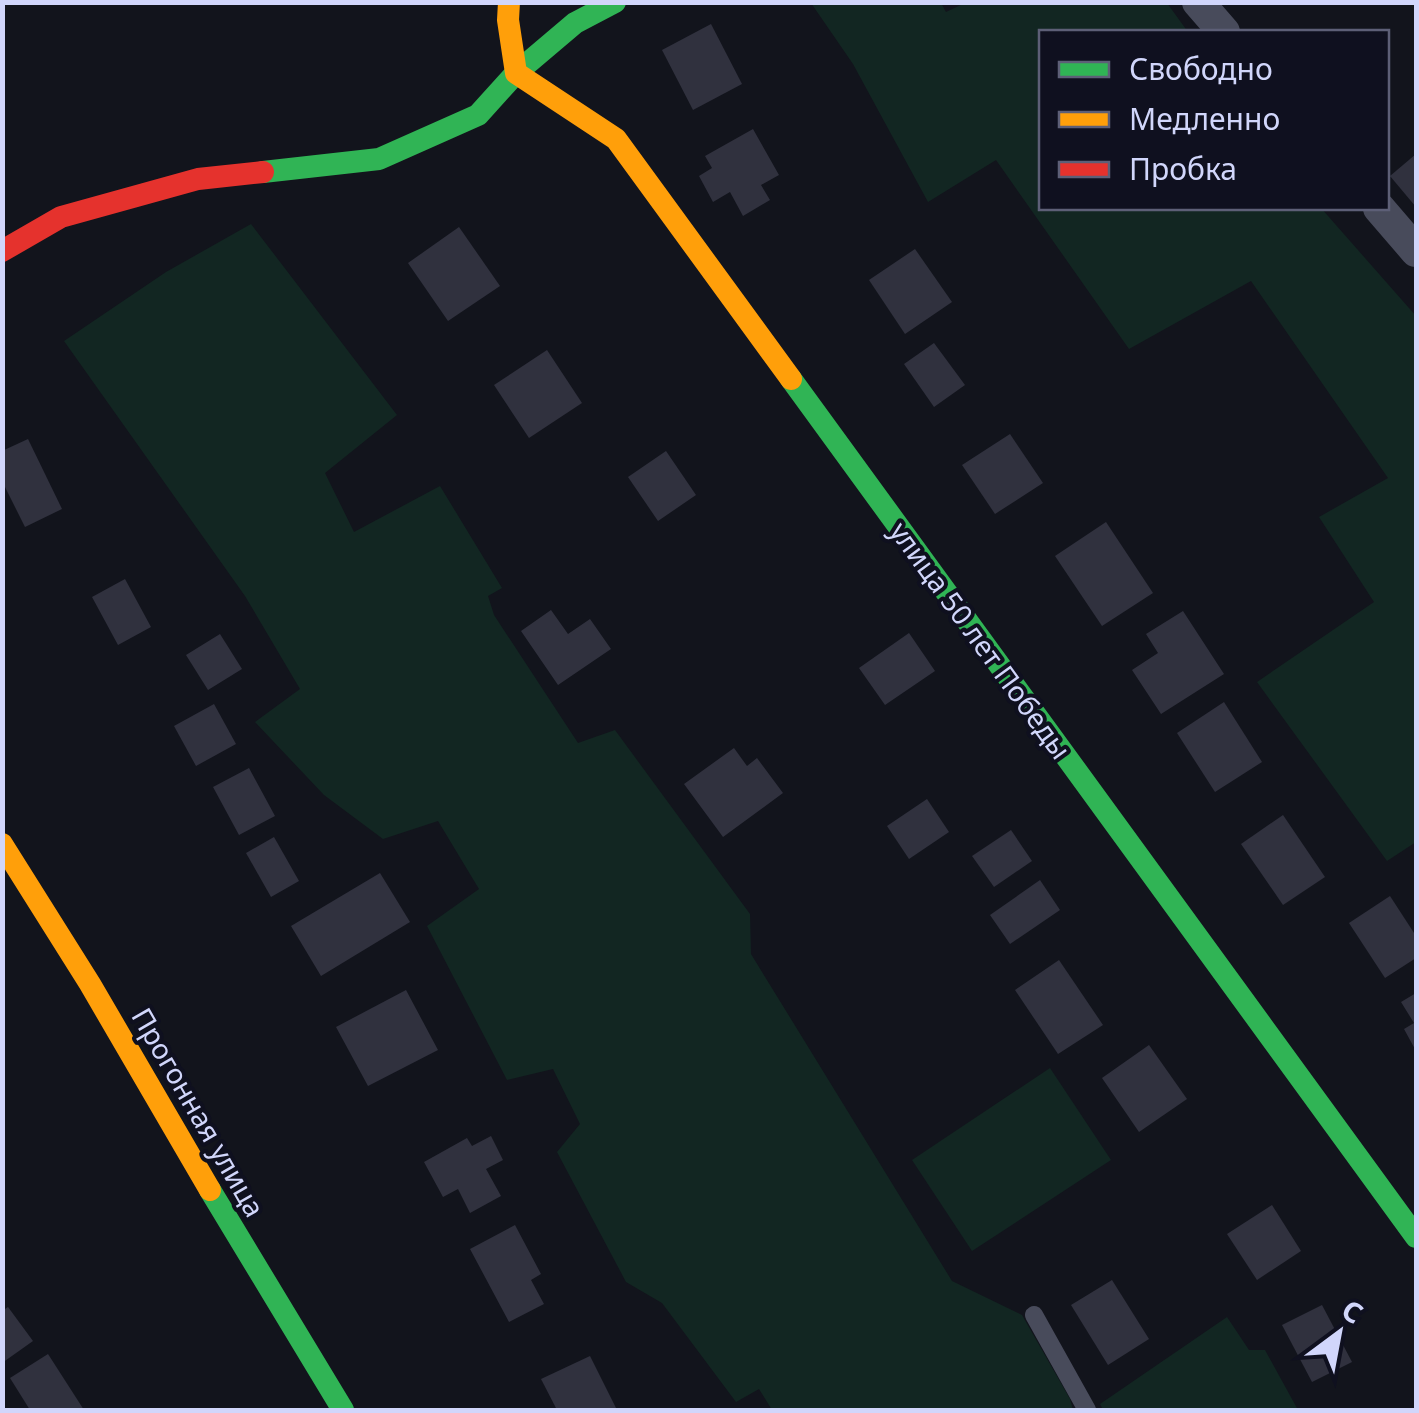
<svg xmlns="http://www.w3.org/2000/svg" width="1419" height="1413" font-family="'Noto Sans',sans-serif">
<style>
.green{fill:#122622}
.building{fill:#30313e}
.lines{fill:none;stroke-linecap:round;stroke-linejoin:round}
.lane{stroke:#484b5b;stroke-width:18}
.street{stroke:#484b5b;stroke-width:32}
.fast{stroke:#30b455;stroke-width:22}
.slow{stroke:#ff9f0a;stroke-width:22}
.jam{stroke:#e5322d;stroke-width:22}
.labels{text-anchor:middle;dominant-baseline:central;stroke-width:8;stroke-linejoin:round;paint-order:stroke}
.street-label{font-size:28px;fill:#d1d6fb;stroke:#0f101f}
</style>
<rect width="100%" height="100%" fill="#12141c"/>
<!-- green -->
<g class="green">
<path d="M967,2L1167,3L1188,32H1042V208H1321L1416,316V842L1387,861L1257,682L1374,602L1319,517L1388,478L1251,281L1129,349L996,160L928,202L853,64L811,3H941L946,12Z"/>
<path d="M251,224L397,415L325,473L354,532L440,486L502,588L488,596L494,615L578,743L615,730L750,914L751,954L952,1281L1022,1315L1070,1399L1073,1410H772L759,1389L736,1402L662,1303L626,1282L557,1152L580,1124L553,1069L507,1080L427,926L479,889L438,821L383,839L324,795L255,722L300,689L245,596L64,341L166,272Z"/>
<path d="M1050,1068L1111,1160L972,1251L912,1160Z"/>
<path d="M1227,1317L1249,1350H1265L1298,1410H1103L1100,1404Z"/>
</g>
<!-- building -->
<g class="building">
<path d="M711,24L742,84L693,110L662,50Z"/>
<path d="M753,129L779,175L761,185L770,200L743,216L730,192L713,202L699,176L712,168L705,156Z"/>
<path d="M1416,154V207L1390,176Z"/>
<path d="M459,227L500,286L448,321L408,263Z"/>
<path d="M915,249L952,302L905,334L869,280Z"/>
<path d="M934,343L965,385L934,407L904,364Z"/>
<path d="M547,350L582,403L529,438L494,385Z"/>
<path d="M1010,434L1043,483L995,514L962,465Z"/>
<path d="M28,439L62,509L25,527L2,481V451Z"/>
<path d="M666,451L696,495L658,521L628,477Z"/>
<path d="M1106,522L1153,593L1102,626L1055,556Z"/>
<path d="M125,579L151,627L118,645L92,597Z"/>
<path d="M551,610L568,634L590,619L611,649L558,685L521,631Z"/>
<path d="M1183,611L1224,674L1161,714L1132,670L1158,653L1146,634Z"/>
<path d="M909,633L935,671L885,705L859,668Z"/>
<path d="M220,634L242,669L208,690L186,655Z"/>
<path d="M1224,702L1262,762L1215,792L1177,733Z"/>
<path d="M214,704L236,744L196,766L174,726Z"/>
<path d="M734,748L747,766L757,758L783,793L723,837L684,784Z"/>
<path d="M249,768L275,816L239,835L213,787Z"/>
<path d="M927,799L949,832L909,859L887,826Z"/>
<path d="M1283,815L1325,877L1283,905L1241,844Z"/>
<path d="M1011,830L1032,861L994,887L972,856Z"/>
<path d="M274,837L299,881L271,897L246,853Z"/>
<path d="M380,873L410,922L321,976L291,926Z"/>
<path d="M1040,880L1060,910L1010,944L990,915Z"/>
<path d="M1390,896L1416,936V958L1385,978L1349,923Z"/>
<path d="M1059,960L1103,1025L1058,1054L1015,990Z"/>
<path d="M406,990L438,1050L368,1086L336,1027Z"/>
<path d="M1416,993V1051L1404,1029L1414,1023L1401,1002Z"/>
<path d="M1149,1045L1187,1099L1139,1132L1102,1078Z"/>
<path d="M491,1136L503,1160L486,1169L501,1196L470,1213L458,1189L443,1197L424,1162L467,1138L472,1146Z"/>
<path d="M1272,1205L1301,1251L1257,1280L1227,1234Z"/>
<path d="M515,1225L541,1274L531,1280L544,1304L509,1322L470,1249Z"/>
<path d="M1112,1280L1149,1339L1108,1365L1071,1305Z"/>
<path d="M1322,1305L1352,1362L1312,1382L1282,1325Z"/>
<path d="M8,1307L33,1341L2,1363V1311Z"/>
<path d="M48,1354L84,1410H30L10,1378Z"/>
<path d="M590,1356L617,1410H557L541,1379Z"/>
</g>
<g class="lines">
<!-- lane -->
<path class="lane" d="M1034,1315L1087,1410"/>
<!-- street -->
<g class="street">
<path d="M1198,2L1224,32"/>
<path d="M1379,208L1416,251"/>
</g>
<!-- fast -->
<g class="fast">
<path d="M263,172L379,159L478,115L516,73L575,23L615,2"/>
<path d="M791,379L1416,1237"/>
<path d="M210,1190L343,1410"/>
</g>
<!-- slow -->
<g class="slow">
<path d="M509,2L508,20L516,73L616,139L791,379"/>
<path d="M2,844L90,984L210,1190"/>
</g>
<!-- jam -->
<path class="jam" d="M2,251L61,217L198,179L263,172"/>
</g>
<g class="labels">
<!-- street labels -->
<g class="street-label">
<text transform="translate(981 640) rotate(54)">улица 50 лет Победы</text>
<text transform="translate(199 1112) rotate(60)">Прогонная улица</text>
</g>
</g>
<!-- border -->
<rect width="1419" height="1413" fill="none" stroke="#d1d6fb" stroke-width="10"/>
<!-- legend -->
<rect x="1039" y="30" width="350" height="180" fill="#0f101f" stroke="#5d5f77" stroke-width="2.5"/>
<rect x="1059" y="62" width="50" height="15" fill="#30b455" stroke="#5d5f77" stroke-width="2.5"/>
<text x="1129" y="80" font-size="30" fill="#d1d6fb">Свободно</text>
<rect x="1059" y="112" width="50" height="15" fill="#ff9f0a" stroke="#5d5f77" stroke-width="2.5"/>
<text x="1129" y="130" font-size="30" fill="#d1d6fb">Медленно</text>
<rect x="1059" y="162" width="50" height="15" fill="#e5322d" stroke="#5d5f77" stroke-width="2.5"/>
<text x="1129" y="180" font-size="30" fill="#d1d6fb">Пробка</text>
<!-- north arrow -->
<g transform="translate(1339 1333) rotate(32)" stroke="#0f101f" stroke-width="8" paint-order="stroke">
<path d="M0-8L18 38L0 25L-18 38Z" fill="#d1d6fb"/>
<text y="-15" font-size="28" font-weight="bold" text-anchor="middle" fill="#d1d6fb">С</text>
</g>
</svg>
